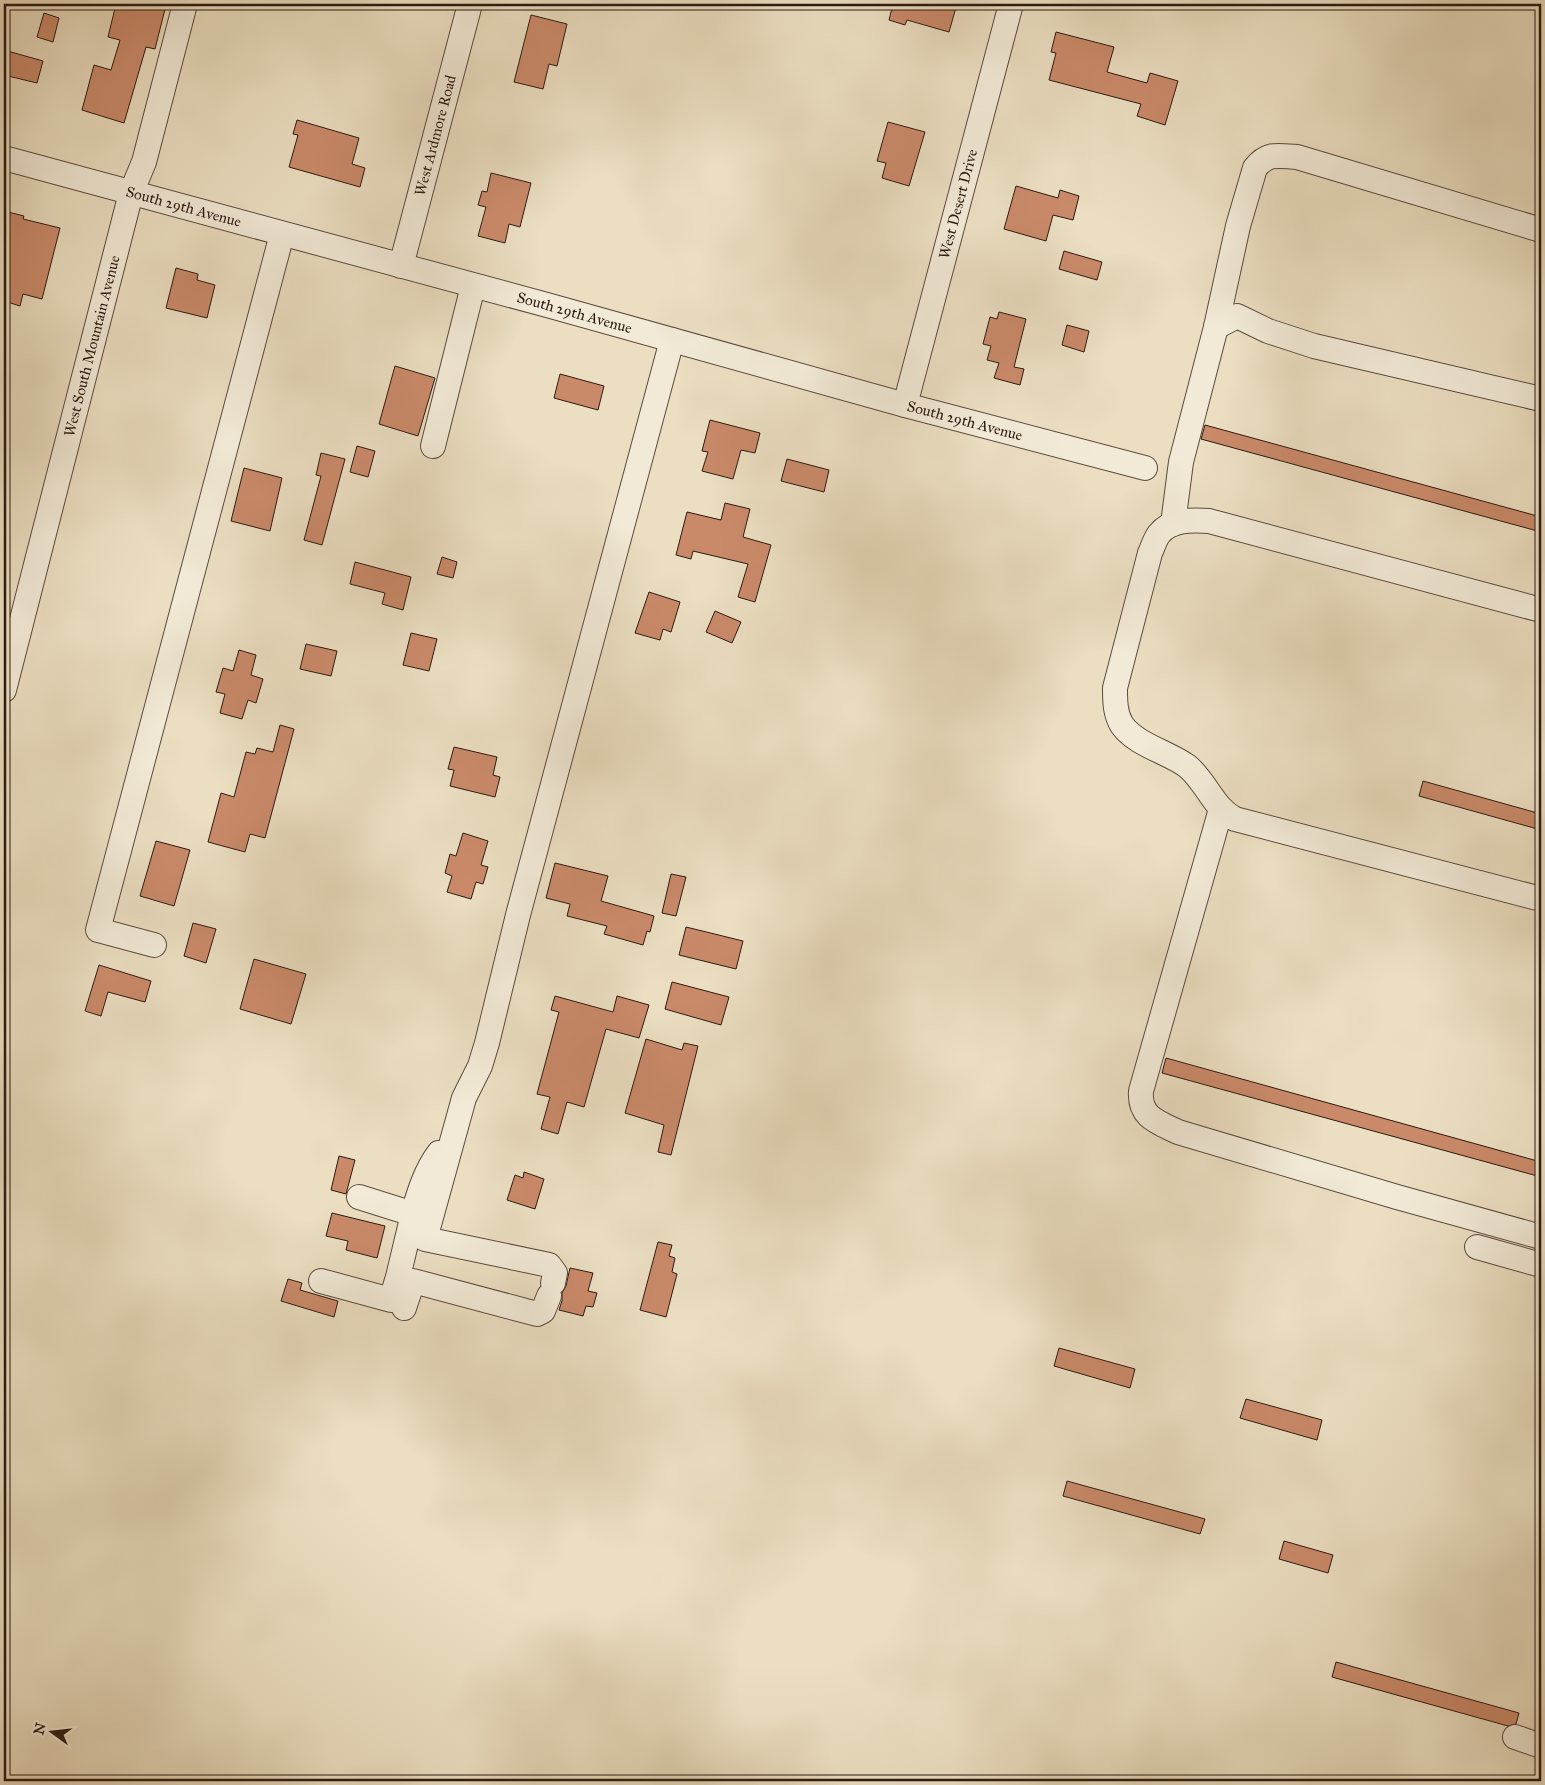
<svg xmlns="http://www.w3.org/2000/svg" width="1545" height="1785" font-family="'IM FELL Great Primer',serif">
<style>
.building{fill:#ca8a6a;stroke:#2b1a12}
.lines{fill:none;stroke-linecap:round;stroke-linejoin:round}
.minor-casing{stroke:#5b4b3e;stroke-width:26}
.minor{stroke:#f2ead7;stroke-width:24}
.labels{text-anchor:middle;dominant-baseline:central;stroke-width:4;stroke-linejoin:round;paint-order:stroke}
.street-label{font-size:15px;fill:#2b1a12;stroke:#f2ead7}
</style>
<rect width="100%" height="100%" fill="#ebdec1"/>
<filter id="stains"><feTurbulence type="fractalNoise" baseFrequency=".004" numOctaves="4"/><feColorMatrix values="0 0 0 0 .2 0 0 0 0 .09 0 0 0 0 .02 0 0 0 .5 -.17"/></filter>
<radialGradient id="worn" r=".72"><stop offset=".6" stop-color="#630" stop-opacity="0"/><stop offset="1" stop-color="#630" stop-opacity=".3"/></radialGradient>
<!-- building -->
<g class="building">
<path d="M116,4H144L165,9L155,49L146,47L124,123L82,110L94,65L111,70L120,40L108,37Z"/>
<path d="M893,4H957L949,32L907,20L905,25L889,20Z"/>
<path d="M44,13L59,18L53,42L37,37Z"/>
<path d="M531,15L567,24L557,66L549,64L543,89L514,82Z"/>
<path d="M1056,32L1114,47L1107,72L1147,83L1150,73L1178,81L1165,125L1137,116L1141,104L1049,80L1056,53L1051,52Z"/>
<path d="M4,50L43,61L37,83L4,75Z"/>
<path d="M297,120L359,138L352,164L365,168L360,187L289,167L298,135L293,134Z"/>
<path d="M888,122L925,132L909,186L882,178L886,163L877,161Z"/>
<path d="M491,173L531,183L520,227L509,224L505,243L478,236L486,207L478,205L482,191L487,192Z"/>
<path d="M1016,186L1058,198L1060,190L1079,196L1073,220L1053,215L1046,241L1004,229Z"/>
<path d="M4,211L24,216L23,219L60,228L42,299L23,294L20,306L4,301Z"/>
<path d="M1064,251L1102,262L1097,280L1059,269Z"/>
<path d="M176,268L198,274L197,280L215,285L207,318L166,308Z"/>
<path d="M999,312L1026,319L1014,367L1024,369L1020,385L994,378L999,363L987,360L991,346L983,344L990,317L997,319Z"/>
<path d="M1067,325L1089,331L1084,352L1062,345Z"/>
<path d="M395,366L435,378L418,436L379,424Z"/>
<path d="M560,374L604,386L598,410L554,398Z"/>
<path d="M710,420L760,433L755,453L741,450L733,479L702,471L708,452L702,451Z"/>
<path d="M1205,425L1541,517V532L1201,439Z"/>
<path d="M357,446L375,451L368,477L350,472Z"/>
<path d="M321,453L345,459L322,545L304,540L321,476L316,475Z"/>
<path d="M787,459L829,470L824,492L781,481Z"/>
<path d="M244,468L282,478L270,531L231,521Z"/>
<path d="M725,503L750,509L743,537L771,545L755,602L738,597L748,564L693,551L691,559L676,555L687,512L721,520Z"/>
<path d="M442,557L457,562L453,578L437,574Z"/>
<path d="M355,562L411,577L403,610L382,604L385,593L350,584Z"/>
<path d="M649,592L680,602L671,632L663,629L660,640L635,633Z"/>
<path d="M715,611L741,622L732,643L706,632Z"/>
<path d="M411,633L437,639L429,671L403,665Z"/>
<path d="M306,644L337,651L331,676L300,669Z"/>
<path d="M239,650L256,655L251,675L263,679L256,703L248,700L242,719L220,713L225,694L216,692L223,668L233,671Z"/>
<path d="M280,725L294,729L265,838L250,834L245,852L208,842L221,793L234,797L246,752L255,754L257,748L273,752Z"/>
<path d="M454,747L497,757L493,775L500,777L495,797L450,786L454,770L448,769Z"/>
<path d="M1423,781L1541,814V830L1419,796Z"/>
<path d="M463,833L488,841L481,865L488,867L483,884L476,882L471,899L447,892L452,876L445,873L450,854L456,856Z"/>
<path d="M156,841L190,850L174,906L140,896Z"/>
<path d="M555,863L608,876L601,901L654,916L650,932L647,931L643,945L604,934L607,926L567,916L570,904L546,898Z"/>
<path d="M671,874L686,877L676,916L662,913Z"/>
<path d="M193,923L216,929L206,963L184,956Z"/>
<path d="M686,927L743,941L736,969L679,955Z"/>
<path d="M254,959L306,974L291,1024L240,1009Z"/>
<path d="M99,965L151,981L145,1002L108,992L101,1016L85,1011Z"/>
<path d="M672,982L729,997L721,1025L665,1009Z"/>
<path d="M555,996L613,1012L617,996L649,1005L639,1038L606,1029L584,1107L567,1102L558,1134L541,1129L550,1097L537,1094L559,1012L551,1010Z"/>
<path d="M646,1039L682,1050L684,1043L698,1046L671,1155L658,1152L664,1125L625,1113Z"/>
<path d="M1166,1058L1541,1162V1177L1162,1073Z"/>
<path d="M339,1156L355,1160L346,1194L331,1190Z"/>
<path d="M524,1172L544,1179L535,1209L507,1200L515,1175L523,1178Z"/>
<path d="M332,1213L385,1226L377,1258L346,1250L348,1241L326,1236Z"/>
<path d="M658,1242L672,1245L669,1256L675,1258L672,1272L677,1274L666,1317L640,1310Z"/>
<path d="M570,1268L593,1273L588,1291L597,1293L593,1307L586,1306L583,1316L559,1310L562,1301V1293L566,1286Z"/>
<path d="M288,1279L302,1283L300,1290L338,1301L334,1317L281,1301Z"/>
<path d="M1059,1348L1135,1369L1130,1388L1054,1366Z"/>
<path d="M1246,1399L1322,1420L1317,1440L1240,1418Z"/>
<path d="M1067,1481L1205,1519L1200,1534L1063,1496Z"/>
<path d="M1284,1541L1333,1555L1328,1573L1279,1559Z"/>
<path d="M1336,1662L1519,1713L1516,1724L1508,1726L1332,1677Z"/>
</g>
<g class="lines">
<!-- minor casing -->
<g class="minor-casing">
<g id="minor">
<path id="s1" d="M4,158L547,305L905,405L1145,468"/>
<path id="s2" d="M401,266L470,4"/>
<path d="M1216,327L1237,316L1268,331L1314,346L1541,399"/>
<path id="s3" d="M905,405L1011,4"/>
<path d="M433,446L473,286"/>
<path d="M1173,524L1181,462L1216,327L1238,226L1255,168C1268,152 1278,156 1297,157L1541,230"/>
<path d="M1541,610L1209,521C1192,520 1171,519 1159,534C1155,539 1153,547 1150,553L1115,688C1115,701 1115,714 1122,725C1136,745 1168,752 1187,766C1206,781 1214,809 1235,819L1541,899"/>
<path id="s4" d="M4,690L131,193L144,162L185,4"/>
<path d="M1221,809L1141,1091C1139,1117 1157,1122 1178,1132L1397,1197L1541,1237"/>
<path d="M154,945L98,930L282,234"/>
<path d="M359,1197L413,1214C419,1192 426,1170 439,1153"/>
<path d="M1477,1247L1541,1265"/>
<path d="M321,1281L391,1300L398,1277L413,1214"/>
<path d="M553,1283L555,1273L549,1265L425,1239L464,1098L480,1066L487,1043L518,915L672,340"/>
<path d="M404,1308L413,1281L537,1314L543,1311L549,1296"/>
<path d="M1515,1737L1541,1746"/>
</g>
</g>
<!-- minor -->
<use href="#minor" class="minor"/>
</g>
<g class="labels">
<!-- street labels -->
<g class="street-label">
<text stroke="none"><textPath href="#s2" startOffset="135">West Ardmore Road</textPath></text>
<text stroke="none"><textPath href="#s3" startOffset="208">West Desert Drive</textPath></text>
<text stroke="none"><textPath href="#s1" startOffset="186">South 29th Avenue</textPath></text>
<text stroke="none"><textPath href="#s1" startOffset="591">South 29th Avenue</textPath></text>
<text stroke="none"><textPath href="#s4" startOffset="355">West South Mountain Avenue</textPath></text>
<text stroke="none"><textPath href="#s1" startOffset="996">South 29th Avenue</textPath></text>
</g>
</g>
<!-- margin -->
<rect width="1545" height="1785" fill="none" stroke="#ebdec1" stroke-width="20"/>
<rect x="5" y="5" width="1535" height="1775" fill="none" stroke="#2b1a12" stroke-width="2.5"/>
<rect x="10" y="10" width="1525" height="1765" fill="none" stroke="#2b1a12"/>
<!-- north arrow -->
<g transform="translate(52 1732) rotate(285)" stroke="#f2ead7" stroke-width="4" paint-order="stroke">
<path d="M0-4L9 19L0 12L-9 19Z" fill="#2b1a12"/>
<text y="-8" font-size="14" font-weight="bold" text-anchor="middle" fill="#2b1a12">N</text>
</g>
<rect width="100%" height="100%" filter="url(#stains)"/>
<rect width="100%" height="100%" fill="url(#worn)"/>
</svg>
